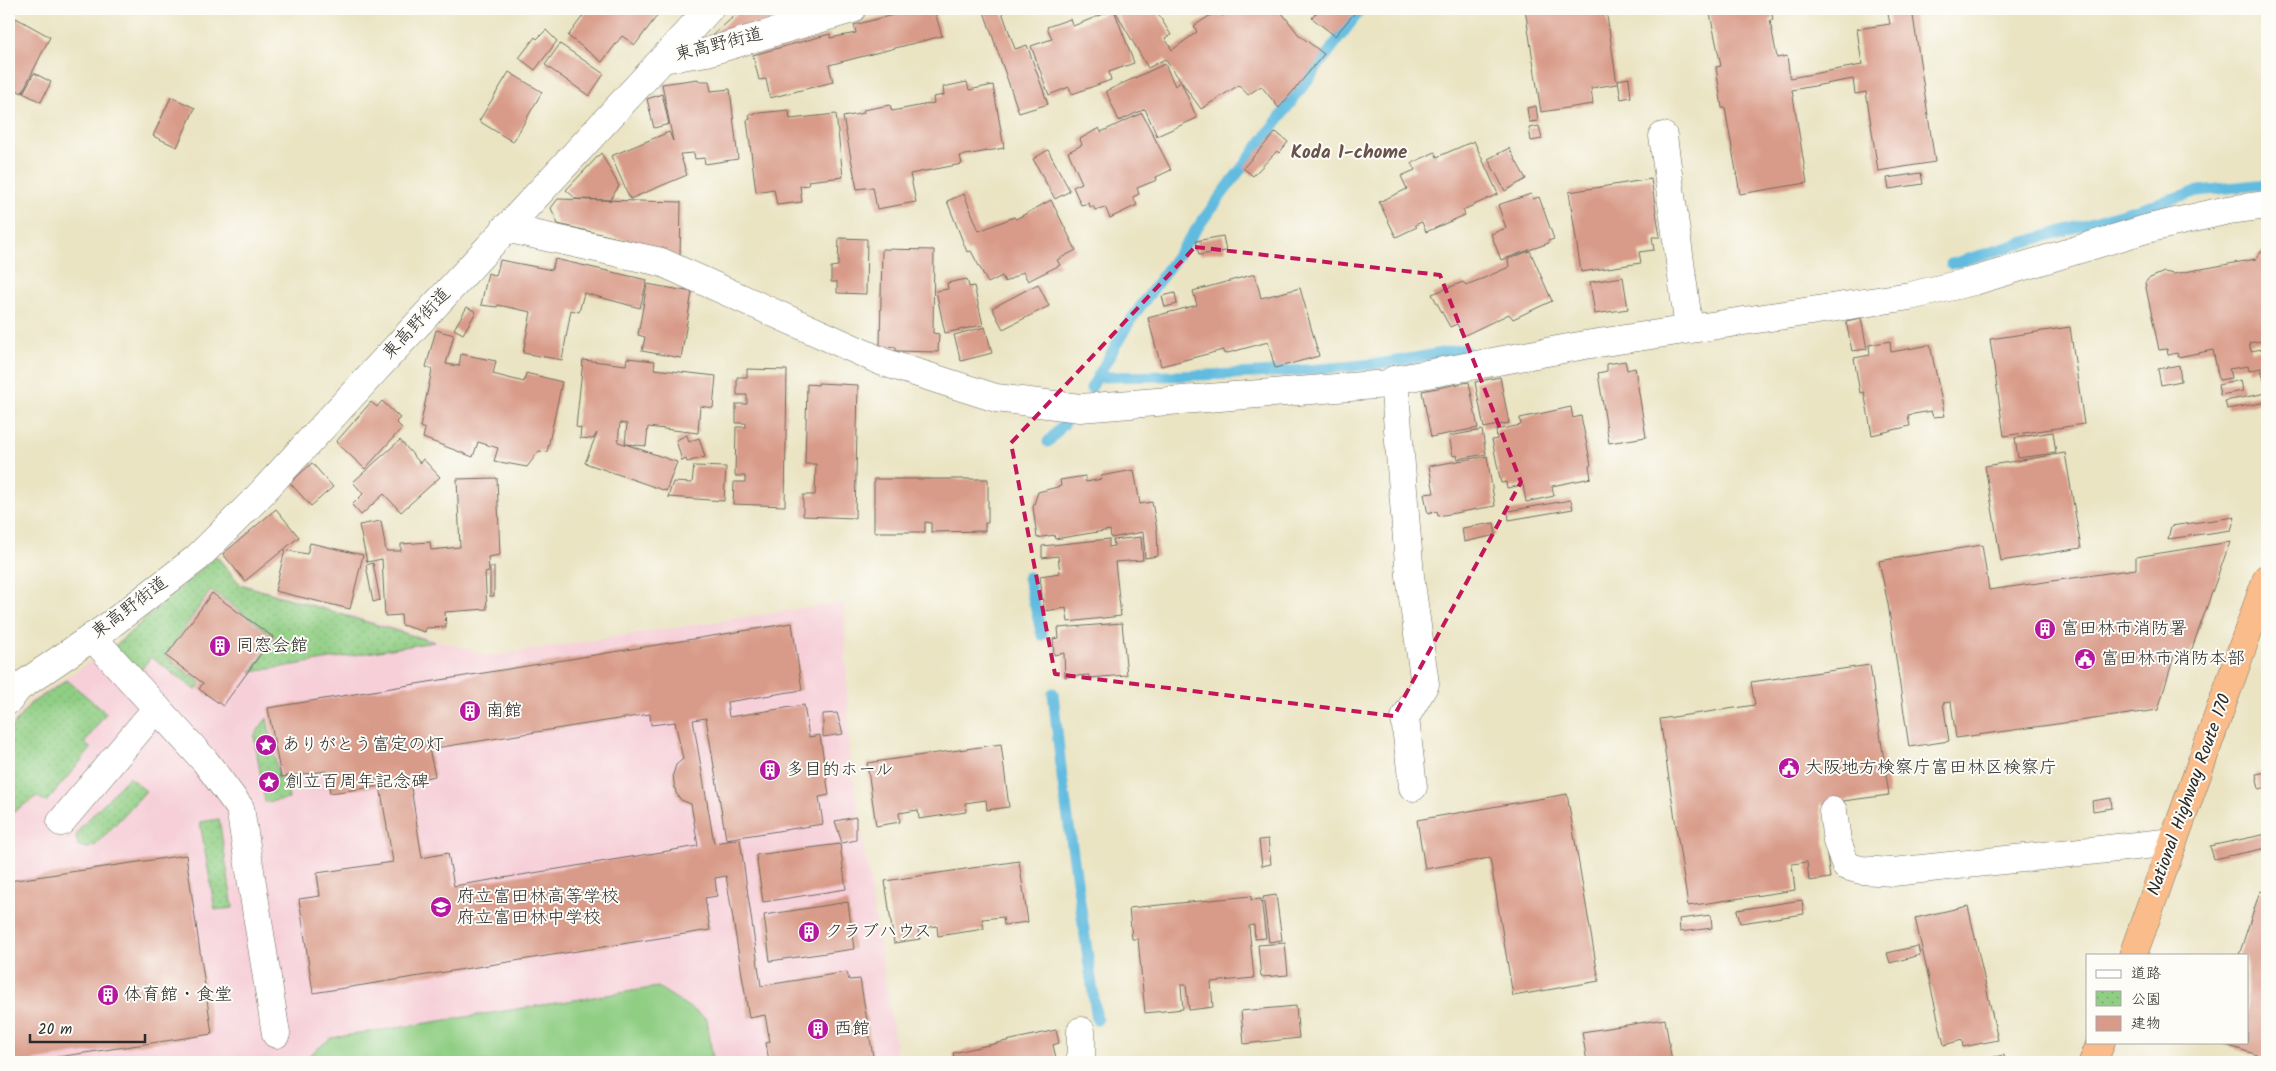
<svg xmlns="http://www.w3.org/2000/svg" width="2276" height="1071" font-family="Kalam,'Klee One',sans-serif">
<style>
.built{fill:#f6cfd8}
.park{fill:url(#park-dots);stroke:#5e7c58}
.pitch{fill:#90ce84;stroke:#5e7c58}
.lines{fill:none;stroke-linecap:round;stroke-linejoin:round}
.stream{stroke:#61bbdf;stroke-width:11}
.building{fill:#d99b89;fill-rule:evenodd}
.minor-casing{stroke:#6e6c60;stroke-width:29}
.highway-casing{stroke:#6e6c60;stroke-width:29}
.minor{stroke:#fff;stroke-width:28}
.highway{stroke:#f9bc8a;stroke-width:28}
.marked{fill:none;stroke:#c2185b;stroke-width:4;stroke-dasharray:10 6;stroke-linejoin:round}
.labels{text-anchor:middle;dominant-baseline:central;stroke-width:4;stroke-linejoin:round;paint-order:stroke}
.street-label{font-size:18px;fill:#2b2b2b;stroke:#fdfcf7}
.poi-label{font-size:18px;fill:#2b2b2b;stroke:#fdfcf7;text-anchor:start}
.neighbourhood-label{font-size:19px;font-weight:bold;fill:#68524c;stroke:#fdfcf7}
</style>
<defs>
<pattern id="park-dots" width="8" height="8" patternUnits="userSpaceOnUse" patternTransform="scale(1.25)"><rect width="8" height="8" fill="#90ce84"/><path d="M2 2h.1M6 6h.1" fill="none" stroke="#7cb172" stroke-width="1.8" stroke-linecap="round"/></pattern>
</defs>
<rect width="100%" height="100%" fill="#fdfcf7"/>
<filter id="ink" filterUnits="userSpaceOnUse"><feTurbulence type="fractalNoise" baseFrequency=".02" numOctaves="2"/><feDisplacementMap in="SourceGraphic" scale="10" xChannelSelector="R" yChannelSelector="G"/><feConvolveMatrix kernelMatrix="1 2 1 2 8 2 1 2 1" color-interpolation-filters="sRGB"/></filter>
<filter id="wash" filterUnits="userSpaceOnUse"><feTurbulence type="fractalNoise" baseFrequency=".0096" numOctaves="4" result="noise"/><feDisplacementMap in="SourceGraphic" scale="20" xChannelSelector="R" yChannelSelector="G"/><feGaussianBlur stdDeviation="1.12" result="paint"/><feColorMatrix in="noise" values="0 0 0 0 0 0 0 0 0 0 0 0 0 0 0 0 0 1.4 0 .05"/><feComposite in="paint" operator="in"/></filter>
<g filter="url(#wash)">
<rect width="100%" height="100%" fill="#eae4c3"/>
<!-- built -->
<path class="built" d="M217,554L240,582L491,656L844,602L849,752L898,1062H9V728L29,702L110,649Z"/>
<!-- park -->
<g class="park">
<path d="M216,556L240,584L434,642L251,672L275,637L211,590L165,656L201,683L196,690L151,657L134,679L108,652Z"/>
<path d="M67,680L106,713L85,742L91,749L46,802L37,796L9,815V731L30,704Z"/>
<path d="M267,718L279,778L286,780L289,799L265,802L254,736Z"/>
<path d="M129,777L146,791L96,845L88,848L78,846L76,836L81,827Z"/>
<path d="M219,819L233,908L215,910L200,822Z"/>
</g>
<!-- pitch -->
<path class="pitch" d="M658,987L707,1019L713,1062H283L306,1058L331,1038Z"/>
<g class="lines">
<!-- stream -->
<g class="stream">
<path d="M1951,264L2198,191L2267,184"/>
<path d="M1098,377C1190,376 1282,374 1374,364C1404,361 1434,354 1464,349"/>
<path d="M1091,388L1130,321L1208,213L1361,9"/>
<path d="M1048,442L1064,424"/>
<path d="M1028,577L1042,635"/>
<path d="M1053,693L1062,777L1097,1020"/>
</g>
</g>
<g id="blocks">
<!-- building -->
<g class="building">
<path d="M588,9H648L657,16L635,45L622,36L602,62L568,36Z"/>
<path d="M742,9H818L710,38Z"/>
<path d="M916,9H934L942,36L829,65L833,82L770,98L766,79L759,80L753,55L830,34V38L856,33L854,25Z"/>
<path d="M983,9H1001L1015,49L1027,45L1048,104L1019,113Z"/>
<path d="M1114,9H1155L1171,35L1165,38L1172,50L1197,32L1194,26L1217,11L1222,16L1230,9H1279L1299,35L1324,54L1279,108L1261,86L1248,95L1239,85L1201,109L1165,59L1148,68Z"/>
<path d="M1319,9H1358L1335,36L1312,18Z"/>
<path d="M1525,9H1606L1617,84L1591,88L1593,104L1541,112Z"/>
<path d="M1709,9H1771L1773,20H1770L1777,58L1787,56L1790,78L1862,65L1857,29L1890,24L1887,9H1912L1935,162L1878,171L1866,92L1855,94L1853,79L1792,90L1807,183L1740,194L1725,108H1722L1716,67L1721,66Z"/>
<path d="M1114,10L1134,63L1109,72L1111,80L1072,94L1069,87L1049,95L1031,46L1052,39L1047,27L1070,19L1073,26Z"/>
<path d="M9,18L15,21L16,18L50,37L22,93L9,86Z"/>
<path d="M546,30L557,41L535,70L519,58L535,37L537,39Z"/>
<path d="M560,44L604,74L589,96L545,65Z"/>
<path d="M1165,64L1175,86L1181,82L1197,118L1157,136L1145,109L1119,121L1106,91Z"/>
<path d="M509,72L542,92L513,142L479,121Z"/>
<path d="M34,73L51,82L41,102L23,93Z"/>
<path d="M1629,78L1631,97L1621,99L1618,80Z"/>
<path d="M698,79L699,81H709L711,91L730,89L738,159L705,164L704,158L695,159L694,153L680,154L687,175L630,199L611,156L669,132L673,141L662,84Z"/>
<path d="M967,82L969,90L993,85L1004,148L960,156L962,164L910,174L916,202L877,209L873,187L857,189L843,117L864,113L863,110L890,105L892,111L934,103L933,97L944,95L943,87Z"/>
<path d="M662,94L669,124L654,128L647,99Z"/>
<path d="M171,97L195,108L177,147L153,136Z"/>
<path d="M1536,106L1538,121L1529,122L1527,108Z"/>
<path d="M789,110L790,119L836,114L843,177L808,181L809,185L800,186L802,202L777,205L774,189L756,192L747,120L750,119L749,114Z"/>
<path d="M1142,113L1171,170L1156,177L1157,180L1137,188L1139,194L1133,197L1137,205L1110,218L1105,207L1095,210L1093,206L1090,207L1089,203L1081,205L1073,187L1082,183L1068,152L1082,145L1080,139L1099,128L1101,132Z"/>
<path d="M1539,126L1542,139L1531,141L1529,128Z"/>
<path d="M1276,132L1288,142L1279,153L1277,151L1253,176L1243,168Z"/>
<path d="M1474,141L1498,194L1463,210L1465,215L1426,232L1422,222L1415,225L1417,227L1396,237L1379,202L1407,189L1401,176L1415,170L1412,163L1435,152L1437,157Z"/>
<path d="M1509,148L1526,179L1505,191L1488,159Z"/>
<path d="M1048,150L1070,191L1055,199L1033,159Z"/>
<path d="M601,153L619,186L610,200L576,199L566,190Z"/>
<path d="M1921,173L1923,184L1889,189L1887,178Z"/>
<path d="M1651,179L1660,237H1652L1654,250L1639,252L1641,263L1581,272L1569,192Z"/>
<path d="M964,194L979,231L1014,217L1016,219L1051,200L1076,250L1057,260L1060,265L1028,281L1023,272L1005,282L1002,276L988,283L971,251L967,252L947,201Z"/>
<path d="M1531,194L1533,199L1539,197L1554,239L1548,241L1549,243L1501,260L1491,234L1506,228L1498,205Z"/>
<path d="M558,199L681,202L680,257L643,244L558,224L551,208Z"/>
<path d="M1223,236L1226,251L1199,255L1196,241Z"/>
<path d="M839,238L867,239L866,294L837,293V282H831V267L838,266Z"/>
<path d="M882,249L934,250L933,333L939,334L938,352L896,351V347L880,346Z"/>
<path d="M2267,250V340L2249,343L2251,351L2267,348V385H2265L2261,368L2249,371L2248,366L2229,369L2231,378L2219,380L2213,350L2178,357L2177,353L2168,355L2167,349L2159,350L2145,283L2148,279L2164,272L2174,274L2256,259L2261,252Z"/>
<path d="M1530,251L1552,301L1513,319L1509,314L1463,336L1457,324L1450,327L1432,294L1463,282L1466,285L1484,278L1509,267L1508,259Z"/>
<path d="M555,259L647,280L640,308L584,293L579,312L571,310L562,360L523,353L531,312L498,305L497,307L481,305L488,273L496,276L500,260L552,270Z"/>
<path d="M1255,274L1261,298L1300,288L1319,356L1275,368L1268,342L1224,354L1223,350L1161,366L1148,318L1197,305L1193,291Z"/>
<path d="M1623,277L1628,309L1595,314L1590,282Z"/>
<path d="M967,279L969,287L974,286L983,325L945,333L936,291L948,289L947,283Z"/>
<path d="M647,284L692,292L681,358L642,351L645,337L638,335Z"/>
<path d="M1038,284L1049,306L1003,329L992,308Z"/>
<path d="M1175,293L1177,304L1165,307L1162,296Z"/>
<path d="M467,307L476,312L463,334L454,329Z"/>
<path d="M1861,318L1867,349L1852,351L1846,321Z"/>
<path d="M985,327L992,353L961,361L954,335Z"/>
<path d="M2070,327L2084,424L2004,436L1990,339Z"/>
<path d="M436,330L454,335L446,364L459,366L461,354L496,361L493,374L524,382L526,373L562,382L547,452L539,451L527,467L494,461L498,448L478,442L473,457L423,438L425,429L420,427L432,370L426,367Z"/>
<path d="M1890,341L1891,352L1930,345L1945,416L1933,417L1931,411L1908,415L1910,426L1872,435L1864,392L1860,393L1854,358L1870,355L1869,345Z"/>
<path d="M627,358L655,361L654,369L716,376L713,408L700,406L698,433L648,427L646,446L625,444L677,462L666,491L585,463L597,433L593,439L580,438L581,428L576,427L583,360L626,365ZM620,423L627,424L625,444L618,442Z"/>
<path d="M1625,361L1627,370L1635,368L1646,437L1609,443L1598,373L1607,371V364Z"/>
<path d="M2179,365L2181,381L2161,385L2158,369Z"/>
<path d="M747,369L787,370L785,506L733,504L734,482H745V476H735L736,427H746V423H736V404H747V395H737V377H747Z"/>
<path d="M1500,377L1509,423L1484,428L1475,382Z"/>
<path d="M2241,380L2243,391L2220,395L2218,385Z"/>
<path d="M1469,382L1478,428L1431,437L1422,391Z"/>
<path d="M818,383L858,385L855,518L803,516V495H815L816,464H805L807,384L818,385Z"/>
<path d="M2267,393V402L2227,409L2225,401Z"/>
<path d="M382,401L400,418L396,422L402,428L365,469L336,442L371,402L377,407Z"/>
<path d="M1571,407L1573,418L1581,416L1591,465L1589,466L1591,478L1552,486L1554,496L1526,502L1523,485L1507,488L1506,482L1501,483L1492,440L1497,439L1496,430L1521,425L1520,418Z"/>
<path d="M1482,430L1486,454L1458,459L1457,455L1453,456L1449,436Z"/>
<path d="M2053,432L2056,453L2018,458L2015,438Z"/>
<path d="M687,435L689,442L699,438L705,457L687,462L686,459L682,461L676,440Z"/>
<path d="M400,440L420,463L423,459L440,477L401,512L384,494L361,515L352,505L363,494L353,482Z"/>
<path d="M2065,453L2081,548L2001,561L1985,466Z"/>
<path d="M1487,456L1495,506L1438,516L1437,511L1428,514L1424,494L1434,493L1429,466Z"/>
<path d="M312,463L333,487L311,506L290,483Z"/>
<path d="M694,466L726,467L724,501L668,497L673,482L692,483Z"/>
<path d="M1134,470L1140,504L1152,502L1157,530L1158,556L1145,558L1143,532L1111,538L1110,530L1055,539L1054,535L1037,538L1033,507L1038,492L1061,486L1060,480L1085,476L1086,482L1102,479L1101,476Z"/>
<path d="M497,478L500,555L488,557L489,572L485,573L487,609L445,612L446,627L426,628L425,632L402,625L401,615L385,616L382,559L367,562L359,525L381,521L386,551H401V544L430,542L431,550L460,547L457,479Z"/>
<path d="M874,479H988V523H985V531L931,532V523L925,522V532H874Z"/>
<path d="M1571,500L1573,509L1509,520L1508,511Z"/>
<path d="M276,509L299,537L245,581L223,554Z"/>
<path d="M2235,517L2231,530L2168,539L2171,526Z"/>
<path d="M1494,523L1496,535L1464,542L1462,528Z"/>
<path d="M1141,537L1143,560L1115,562L1121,616L1068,622L1066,608L1044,611L1040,576L1060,573L1058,556L1042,558V546L1109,539V547L1114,546L1113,540Z"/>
<path d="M2230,542L2190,654L2174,656L2158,710L1956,738L1951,702L1943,703L1949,741L1909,747L1888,604L1879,561L1982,545L1989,590L2136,569V557Z"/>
<path d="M310,543L363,555L350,609L275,591L285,550L307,554Z"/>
<path d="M373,563L380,600L373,602L366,565Z"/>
<rect x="490" y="567" width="4" height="29"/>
<path d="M212,593L273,637L223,706L199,689L203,683L166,656Z"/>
<path d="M792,623L802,690L727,702L729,717L804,705L809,737L820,735L829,795L819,797L823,824L726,839L706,718L693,720L714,843L740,839L761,986L847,972L849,980L860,979L874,1062H769L766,1043L770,1042L765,1015L749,1018L726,876L715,878L717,896L705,898L710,930L313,993L299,899L320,896L317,873L393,862L380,786L330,793L327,771L281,777L268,708ZM650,714L651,725L675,722L683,759L676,765L673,774L674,783L676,793L681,800L691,804L698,846L454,886L448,853L422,858L410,781L435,776L429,749Z"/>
<path d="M1122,623L1127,675L1089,678V675L1065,677L1064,653L1054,655L1053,639L1059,638L1058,628Z"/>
<path d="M1870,665L1889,795L1820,804L1830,878L1809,881L1807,862L1792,864L1795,890L1688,906L1660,719L1755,705L1751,682Z"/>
<path d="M837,713L843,734L823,737V714Z"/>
<path d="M1001,744L1009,807L987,810L986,800L965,803L966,812L919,819L918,810L899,813L900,822L876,826L867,763Z"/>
<path d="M2267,772V787L2259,789L2256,774Z"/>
<path d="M1567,794L1599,981L1513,996L1490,858L1425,869L1417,820Z"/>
<path d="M2111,798L2112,808L2093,811L2092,801Z"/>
<path d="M856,817V840L842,843L835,821Z"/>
<path d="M2267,834V848L2214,859L2210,846Z"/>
<path d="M1268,839L1271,864L1262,866L1259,840Z"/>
<path d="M840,844L846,889L763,902L756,855Z"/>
<path d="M186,855L212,1034L24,1062H9V881Z"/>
<path d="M1019,861L1028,922L1004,925L1003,917L982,919L984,929L938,936L937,926L918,929L920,939L894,943L885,881Z"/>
<path d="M2260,891L2267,894V1058L2220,1043L2247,1042V955H2239Z"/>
<path d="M1276,895L1282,940L1269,942L1263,897Z"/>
<path d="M1251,896V900L1261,899L1266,938L1255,939L1254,925L1249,926L1254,978L1211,982L1213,1007L1189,1010L1186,985H1181L1183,1009L1145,1013L1138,939H1132L1129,908Z"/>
<path d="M1802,900L1804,914L1740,923L1737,910Z"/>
<path d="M848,902L854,949L770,961L764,915Z"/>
<path d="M1968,906L1998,1040L1963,1047L1962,1040L1944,1045L1915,918Z"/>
<path d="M1711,915L1712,928L1680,932L1679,919Z"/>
<path d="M1285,943L1288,975L1261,977L1258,945Z"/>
<path d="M1918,946L1920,955L1890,963L1887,953Z"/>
<path d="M1296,1006L1299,1038L1244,1044L1241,1011Z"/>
<path d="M1665,1019L1672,1062H1587L1582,1032Z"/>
<path d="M1056,1030L1059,1043L1053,1045L1057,1062H955L953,1053Z"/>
<path d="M2004,1055L2005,1062H1974V1061Z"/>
</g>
</g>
</g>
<g filter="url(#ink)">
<use href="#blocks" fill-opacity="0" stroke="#6e6c60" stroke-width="1"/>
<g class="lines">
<!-- minor casing -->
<g class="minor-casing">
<g id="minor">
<path d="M663,59L707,52L852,9"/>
<path d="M1663,136L1689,329"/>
<path d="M505,228L661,262L883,362L996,398L1080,408L1388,384L1394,380L1585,345L1910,296L1974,281L2146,229L2228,210L2267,205"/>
<path d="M1394,380L1410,576L1425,684L1405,718L1413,787"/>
<path d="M92,637L205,761L240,808L276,1034"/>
<path d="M9,700L18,688L110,625L197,558L256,499L709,9"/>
<path d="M1833,811L1837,841L1846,866L1861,870L1893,872L2173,842"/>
<path d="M61,822L157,708"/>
<path d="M1081,1062V1031"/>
</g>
</g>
<!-- highway casing -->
<g class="highway-casing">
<g id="highway">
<path d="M2133,955L2267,578"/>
<path d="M2093,1062L2101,1042"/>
</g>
</g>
<!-- minor -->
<use href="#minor" class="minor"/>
<!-- highway -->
<use href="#highway" class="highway"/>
</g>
</g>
<!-- marked area -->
<path class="marked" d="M1195,247L1440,275L1521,482L1394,716L1055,674L1011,443Z"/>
<!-- icons -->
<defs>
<g id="building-disc" transform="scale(1.125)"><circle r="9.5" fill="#b5179e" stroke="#fdfcf7"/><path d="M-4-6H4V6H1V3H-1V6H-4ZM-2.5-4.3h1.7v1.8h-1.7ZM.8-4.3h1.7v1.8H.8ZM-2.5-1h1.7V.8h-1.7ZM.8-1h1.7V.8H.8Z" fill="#fff"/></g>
<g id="civic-disc" transform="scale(1.125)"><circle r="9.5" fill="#b5179e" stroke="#fdfcf7"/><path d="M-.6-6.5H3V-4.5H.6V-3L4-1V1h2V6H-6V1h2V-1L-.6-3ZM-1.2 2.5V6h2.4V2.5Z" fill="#fff"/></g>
<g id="sight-disc" transform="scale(1.125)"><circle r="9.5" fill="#b5179e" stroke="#fdfcf7"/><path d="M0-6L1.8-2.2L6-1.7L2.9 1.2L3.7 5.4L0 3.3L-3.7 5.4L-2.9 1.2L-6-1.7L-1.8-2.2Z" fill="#fff"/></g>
<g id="school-disc" transform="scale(1.125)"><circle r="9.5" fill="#b5179e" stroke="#fdfcf7"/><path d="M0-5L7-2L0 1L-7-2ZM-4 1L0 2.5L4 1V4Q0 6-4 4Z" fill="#fff"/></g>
</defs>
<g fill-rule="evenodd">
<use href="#building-disc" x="2045" y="629"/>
<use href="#building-disc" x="220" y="646"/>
<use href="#civic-disc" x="2085" y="659"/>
<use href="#building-disc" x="470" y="711"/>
<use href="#sight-disc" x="266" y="745"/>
<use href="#civic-disc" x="1789" y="768"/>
<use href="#building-disc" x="770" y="770"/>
<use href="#sight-disc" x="269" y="782"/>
<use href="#school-disc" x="441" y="907"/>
<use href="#building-disc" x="809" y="932"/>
<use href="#building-disc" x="108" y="995"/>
<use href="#building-disc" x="818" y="1029"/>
</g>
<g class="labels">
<!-- street labels -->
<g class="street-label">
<text transform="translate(719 45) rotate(-14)">東高野街道</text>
<text transform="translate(417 324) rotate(-47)">東高野街道</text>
<text transform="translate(130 608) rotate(-37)">東高野街道</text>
<text transform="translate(2190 795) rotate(-70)">National Highway Route 170</text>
</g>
<!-- poi labels -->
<g class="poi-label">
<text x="2061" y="629">富田林市消防署</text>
<text x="236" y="646">同窓会館</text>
<text x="2101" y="659">富田林市消防本部</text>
<text x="486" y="711">南館</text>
<text x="282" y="745">ありがとう富定の灯</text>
<text x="1805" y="768">大阪地方検察庁富田林区検察庁</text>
<text x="786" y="770">多目的ホール</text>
<text x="285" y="782">創立百周年記念碑</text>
<text x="457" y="897">府立富田林高等学校<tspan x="457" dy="21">府立富田林中学校</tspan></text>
<text x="825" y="932">クラブハウス</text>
<text x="124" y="995">体育館・食堂</text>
<text x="834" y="1029">西館</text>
</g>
<!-- neighbourhood labels -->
<g class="neighbourhood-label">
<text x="1349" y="153">Koda 1-chome</text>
</g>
</g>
<!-- margin -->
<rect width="2276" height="1071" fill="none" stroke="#fdfcf7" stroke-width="30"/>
<!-- legend -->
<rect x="2086" y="954" width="162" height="90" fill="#fdfcf7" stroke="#a9a8a5"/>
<rect x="2096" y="970" width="25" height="8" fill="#ffffff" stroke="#a9a8a5"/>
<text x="2131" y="978" font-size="15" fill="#2b2b2b">道路</text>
<rect x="2096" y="991" width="25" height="15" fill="url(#park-dots)" stroke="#a9a8a5"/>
<text x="2131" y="1004" font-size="15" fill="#2b2b2b">公園</text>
<rect x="2096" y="1016" width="25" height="15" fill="#d99b89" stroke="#a9a8a5"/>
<text x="2131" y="1028" font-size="15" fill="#2b2b2b">建物</text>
<!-- scale -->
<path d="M30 1034v8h115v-8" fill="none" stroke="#2b2b2b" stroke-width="2.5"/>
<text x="38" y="1034" font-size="15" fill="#2b2b2b" stroke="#fdfcf7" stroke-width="4" paint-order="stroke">20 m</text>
</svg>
